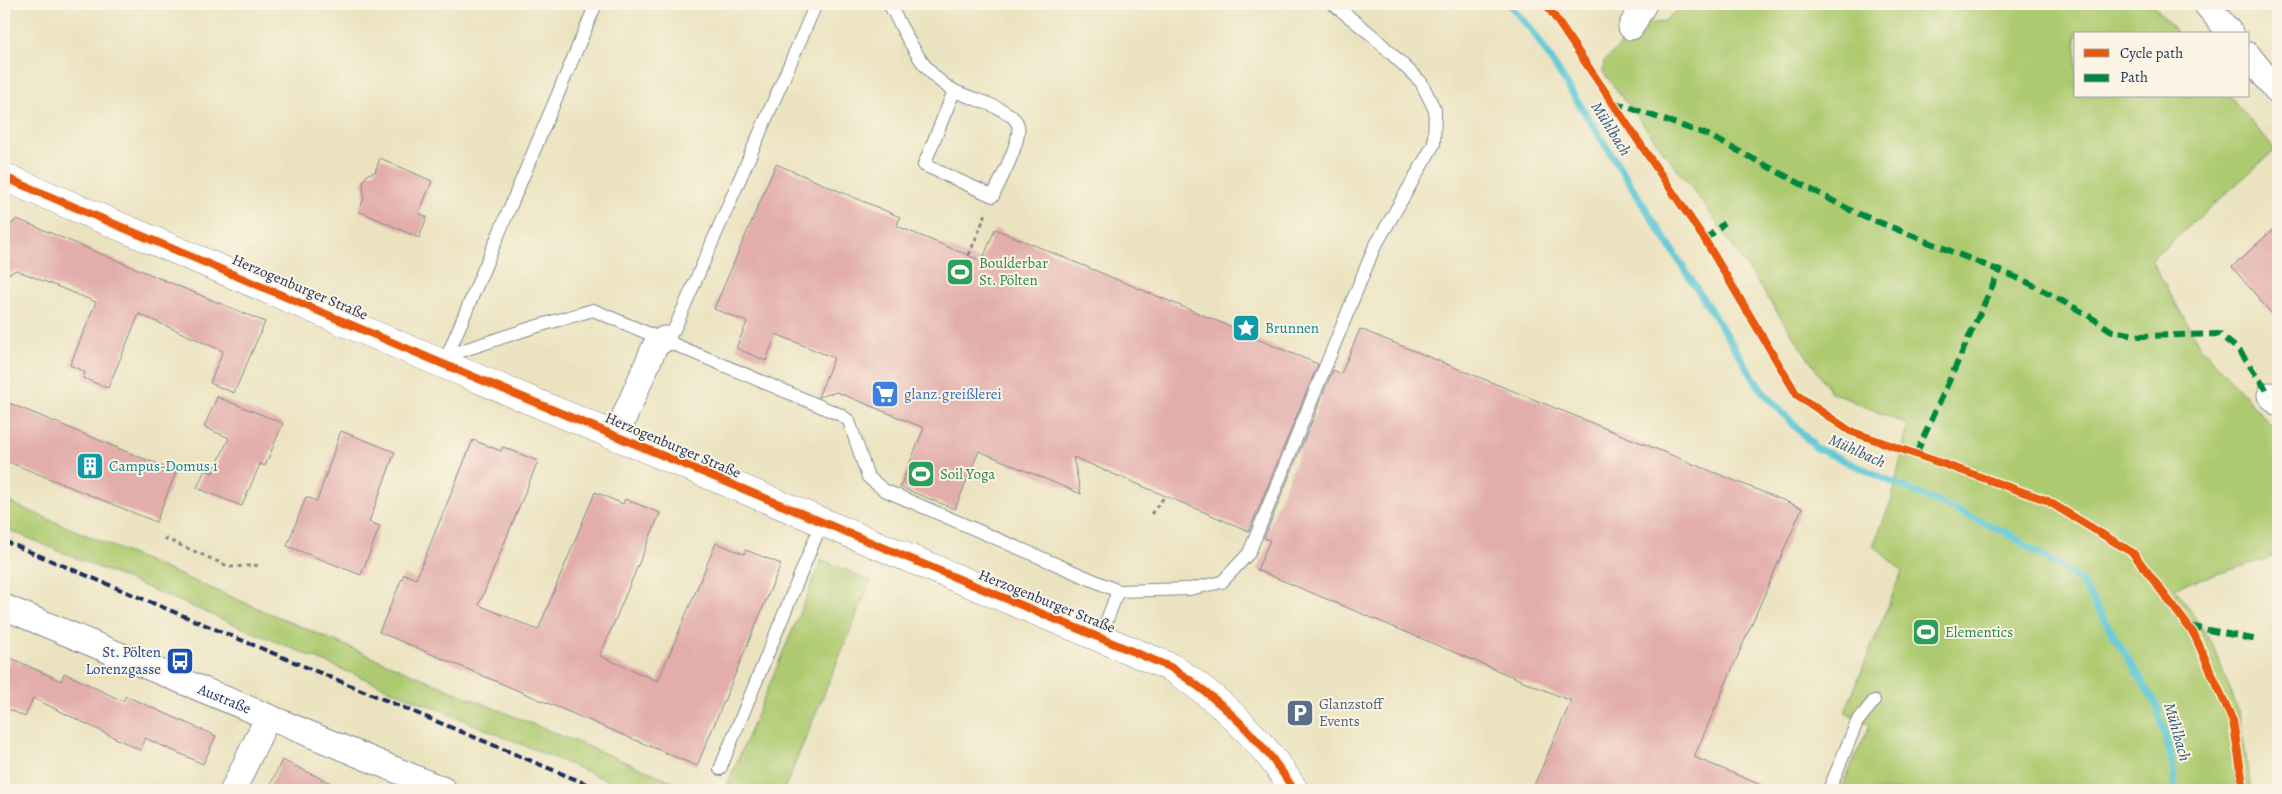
<svg xmlns="http://www.w3.org/2000/svg" width="2282" height="794" font-family="Alegreya,serif">
<style>
.green{fill:#adca70;stroke:#647c67}
.lines{fill:none;stroke-linecap:round;stroke-linejoin:round}
.stream{stroke:#5cc7d6;stroke-width:7}
.building{fill:#e2adab}
.service-casing{stroke:#83898f;stroke-width:14}
.minor-casing{stroke:#83898f;stroke-width:27}
.tertiary-casing{stroke:#83898f;stroke-width:29}
.path{stroke:#83898f;stroke-width:3;stroke-dasharray:4 4;stroke-linecap:butt}
.service{stroke:#fff;stroke-width:12}
.minor{stroke:#fff;stroke-width:25}
.tertiary{stroke:#fff;stroke-width:28}
.rail{stroke:#1b2f5e;stroke-width:4;stroke-dasharray:8 4;stroke-linecap:butt}
.quiet{stroke:#00873e;stroke-width:6;stroke-dasharray:12 6;stroke-linecap:butt}
.cycleway-casing{stroke:#fcf5e5;stroke-width:11}
.cycleway{stroke:#e8590c;stroke-width:8}
.labels{text-anchor:middle;dominant-baseline:central;stroke-width:4;stroke-linejoin:round;paint-order:stroke}
.leisure-label{font-size:15px;fill:#27864d;stroke:#fcf5e5;text-anchor:start}
.street-label{font-size:15px;fill:#1b2f5e;stroke:#fcf5e5}
.culture-label{font-size:15px;fill:#0d838f;stroke:#fcf5e5;text-anchor:start}
.shop-label{font-size:15px;fill:#366cbe;stroke:#fcf5e5;text-anchor:start}
.transit-label{font-size:15px;fill:#164399;stroke:#fcf5e5;text-anchor:end}
.service-label{font-size:15px;fill:#4e5e75;stroke:#fcf5e5;text-anchor:start}
.water-label{font-size:16px;font-style:italic;fill:#2b557c;stroke:#fcf5e5}
</style>
<rect width="100%" height="100%" fill="#fcf5e5"/>
<filter id="ink" filterUnits="userSpaceOnUse"><feTurbulence type="fractalNoise" baseFrequency=".02" numOctaves="2"/><feDisplacementMap in="SourceGraphic" scale="10" xChannelSelector="R" yChannelSelector="G"/><feConvolveMatrix kernelMatrix="1 2 1 2 8 2 1 2 1" color-interpolation-filters="sRGB"/></filter>
<filter id="wash" filterUnits="userSpaceOnUse"><feTurbulence type="fractalNoise" baseFrequency=".0096" numOctaves="4" result="noise"/><feDisplacementMap in="SourceGraphic" scale="20" xChannelSelector="R" yChannelSelector="G"/><feGaussianBlur stdDeviation="1.12" result="paint"/><feColorMatrix in="noise" values="0 0 0 0 0 0 0 0 0 0 0 0 0 0 0 0 0 1.4 0 .05"/><feComposite in="paint" operator="in"/></filter>
<g filter="url(#wash)">
<rect width="100%" height="100%" fill="#ebe3c0"/>
<!-- green -->
<g class="green">
<path d="M1686,4H2153L2178,34H2076V96H2230L2275,150L2151,260L2200,346L2278,433V555L2175,587L2213,645L2239,713L2251,790H1840L1870,725L1845,712L1902,571L1873,546L1892,499L1908,425L1831,392L1706,207L1603,72L1604,61L1643,24L1663,22Z"/>
<path d="M4,500L452,691L694,790H631L4,528Z"/>
<path d="M822,560L871,581L784,790H725Z"/>
</g>
<g class="lines">
<!-- stream -->
<path class="stream" d="M1509,4L1534,33L1762,391L1816,448L2007,533L2080,580L2157,706L2173,766L2175,790"/>
</g>
<g id="blocks">
<!-- building -->
<g class="building">
<path d="M380,158L432,181L419,213L427,217L419,238L359,211L364,198L363,181L368,174L375,172Z"/>
<path d="M776,164L900,217L897,226L982,261L995,229L1234,328L1245,326L1252,337L1318,364L1249,531L1073,457L1081,494L979,451L955,509L900,487L924,428L837,392L818,397L834,358L776,334L766,361L736,348L747,322L714,309Z"/>
<path d="M17,219L265,322L234,393L210,383L223,351L139,314L108,388L83,378L85,372L70,365L96,302L16,270L4,277V230Z"/>
<path d="M2278,225V321L2232,267Z"/>
<path d="M1360,329L1802,508L1694,757L1773,790H1532L1571,701L1257,570L1270,540L1264,538L1333,370L1341,374Z"/>
<path d="M217,397L283,423L265,466L260,464L242,506L197,488L205,470L213,473L229,438L204,427Z"/>
<path d="M4,401L176,472L156,522L4,460Z"/>
<path d="M341,431L395,452L369,522L380,526L361,575L287,546L306,497L317,501Z"/>
<path d="M473,440L501,451L503,447L538,461L479,605L538,630L595,492L623,504L625,499L660,513L600,656L658,681L716,543L744,554L746,550L781,564L697,766L379,632L404,574L416,579Z"/>
<path d="M11,658L61,681L64,673L123,701L126,696L216,736L203,764L145,738L140,750L33,698L25,717L4,707V673Z"/>
<path d="M282,760L346,790H268Z"/>
</g>
</g>
</g>
<g filter="url(#ink)">
<use href="#blocks" fill-opacity="0" stroke="#83898f" stroke-width="1"/>
<g class="lines">
<!-- service casing -->
<g class="service-casing">
<g id="service">
<path d="M889,4C907,35 921,74 955,91C970,99 1013,108 1018,125C1022,140 1000,181 993,196L924,165L954,91"/>
<path d="M664,339L674,330L816,4"/>
<path d="M446,356L531,328L593,310L841,415L849,421L868,477L884,490L1118,591"/>
<path d="M445,361L596,4"/>
<path d="M1100,638L1118,591L1190,589L1222,582L1249,553L1374,248L1434,144L1435,110L1421,82L1373,36L1333,4"/>
<path d="M720,769L822,522"/>
<path d="M1829,790L1857,722L1874,701"/>
</g>
</g>
<!-- minor casing -->
<g class="minor-casing">
<g id="minor">
<path d="M2206,4L2231,34"/>
<path d="M1631,27L1644,4"/>
<path d="M2248,55L2278,92"/>
<path d="M2270,395L2278,403"/>
<path d="M616,436L655,346L664,339"/>
<path id="s1" d="M4,607L444,790"/>
<path d="M233,790L268,717"/>
</g>
</g>
<!-- tertiary casing -->
<g class="tertiary-casing">
<path id="tertiary" d="M4,177L443,364L1170,667C1219,697 1264,742 1294,790"/>
</g>
<!-- path -->
<g class="path">
<path d="M969,255L987,211"/>
<path d="M1151,514L1165,496"/>
<path d="M164,538L230,567L261,565"/>
</g>
<!-- service -->
<use href="#service" class="service"/>
<!-- minor -->
<use href="#minor" class="minor"/>
<!-- tertiary -->
<use href="#tertiary" class="tertiary"/>
<!-- rail -->
<path class="rail" d="M4,541L601,790"/>
<!-- quiet -->
<g class="quiet">
<path d="M1613,102L1708,135L1854,212L2027,282L2086,314L2112,331L2141,336L2219,334L2239,350L2270,395"/>
<path d="M1705,240L1724,223"/>
<path d="M1916,454L1999,271"/>
<path d="M2189,626L2257,640"/>
</g>
<!-- cycleway casing -->
<g class="cycleway-casing">
<g id="cycleway">
<path d="M1546,4L1705,240L1797,395L1850,431L2046,500L2133,553L2194,634L2233,721L2244,790"/>
<path d="M4,177L443,364L1170,667C1219,697 1264,742 1294,790"/>
</g>
</g>
<!-- cycleway -->
<use href="#cycleway" class="cycleway"/>
</g>
</g>
<!-- icons -->
<defs>
<g id="stadium-square" transform="scale(1.4375)"><rect x="-9" y="-9" width="18" height="18" rx="4" fill="#2e9e5b" stroke="#fcf5e5"/><path d="M0-5a6.5 5 0 1 0 0 10a6.5 5 0 1 0 0-10ZM-3.5-1.8h7v3.6h-7Z" fill="#fff"/></g>
<g id="sight-square" transform="scale(1.4375)"><rect x="-9" y="-9" width="18" height="18" rx="4" fill="#0f9aa8" stroke="#fcf5e5"/><path d="M0-6L1.8-2.2L6-1.7L2.9 1.2L3.7 5.4L0 3.3L-3.7 5.4L-2.9 1.2L-6-1.7L-1.8-2.2Z" fill="#fff"/></g>
<g id="supermarket-square" transform="scale(1.4375)"><rect x="-9" y="-9" width="18" height="18" rx="4" fill="#3f7fe0" stroke="#fcf5e5"/><path d="M-6-5.5h2.5l.6 2H6L4.5 2H-2.5L-4.4-4H-6ZM-1.5 3.2a1.3 1.3 0 1 0 .1 0ZM3 3.2a1.3 1.3 0 1 0 .1 0Z" fill="#fff"/></g>
<g id="building-square" transform="scale(1.4375)"><rect x="-9" y="-9" width="18" height="18" rx="4" fill="#0f9aa8" stroke="#fcf5e5"/><path d="M-4-6H4V6H1V3H-1V6H-4ZM-2.5-4.3h1.7v1.8h-1.7ZM.8-4.3h1.7v1.8H.8ZM-2.5-1h1.7V.8h-1.7ZM.8-1h1.7V.8H.8Z" fill="#fff"/></g>
<g id="bus-square" transform="scale(1.4375)"><rect x="-9" y="-9" width="18" height="18" rx="4" fill="#1a4fb4" stroke="#fcf5e5"/><path d="M-5-6H5V4H4V6H2V4H-2V6H-4V4H-5ZM-3.5-4V0h7V-4ZM-3.5 1.2v1.5H-2V1.2ZM2 1.2v1.5H3.5V1.2Z" fill="#fff"/></g>
<g id="parking-square" transform="scale(1.4375)"><rect x="-9" y="-9" width="18" height="18" rx="4" fill="#5c6f8a" stroke="#fcf5e5"/><path d="M-3.5-5.5H1a3.5 3.5 0 0 1 0 7H-1V5.5H-3.5ZM-1-3.4V-.6H.8a1.4 1.4 0 0 0 0-2.8Z" fill="#fff"/></g>
</defs>
<g fill-rule="evenodd">
<use href="#stadium-square" x="960" y="272"/>
<use href="#sight-square" x="1246" y="328"/>
<use href="#supermarket-square" x="885" y="394"/>
<use href="#building-square" x="90" y="466"/>
<use href="#stadium-square" x="921" y="474"/>
<use href="#stadium-square" x="1926" y="632"/>
<use href="#bus-square" x="180" y="661"/>
<use href="#parking-square" x="1300" y="713"/>
</g>
<g class="labels">
<!-- leisure labels -->
<g class="leisure-label">
<text x="979" y="263">Boulderbar<tspan x="979" dy="17">St. Pölten</tspan></text>
<text x="940" y="474">Soil Yoga</text>
<text x="1945" y="632">Elementics</text>
</g>
<!-- street labels -->
<g class="street-label">
<text transform="translate(300 287) rotate(23)">Herzogenburger Straße</text>
<text transform="translate(673 445) rotate(23)">Herzogenburger Straße</text>
<text transform="translate(1047 601) rotate(22)">Herzogenburger Straße</text>
<text stroke="none"><textPath href="#s1" startOffset="239">Austraße</textPath></text>
</g>
<!-- culture labels -->
<g class="culture-label">
<text x="1265" y="328">Brunnen</text>
<text x="109" y="466">Campus-Domus 1</text>
</g>
<!-- shop labels -->
<g class="shop-label">
<text x="904" y="394">glanz.greißlerei</text>
</g>
<!-- transit labels -->
<g class="transit-label">
<text x="161" y="652">St. Pölten<tspan x="161" dy="17">Lorenzgasse</tspan></text>
</g>
<!-- service labels -->
<g class="service-label">
<text x="1319" y="704">Glanzstoff<tspan x="1319" dy="17">Events</tspan></text>
</g>
<!-- water labels -->
<g class="water-label">
<text transform="translate(1611 129) rotate(58)">Mühlbach</text>
<text transform="translate(1857 451) rotate(24)">Mühlbach</text>
<text transform="translate(2177 732) rotate(74)">Mühlbach</text>
</g>
</g>
<!-- margin -->
<rect width="2282" height="794" fill="none" stroke="#fcf5e5" stroke-width="20"/>
<!-- legend -->
<rect x="2074" y="32" width="175" height="65" fill="#fcf5e5" stroke="#a2a6af"/>
<rect x="2084" y="49" width="25" height="8" fill="#e8590c" stroke="#a2a6af"/>
<text x="2120" y="58" font-size="15" fill="#1b2f5e">Cycle path</text>
<rect x="2084" y="74" width="25" height="8" fill="#00873e" stroke="#a2a6af"/>
<text x="2120" y="82" font-size="15" fill="#1b2f5e">Path</text>
</svg>
